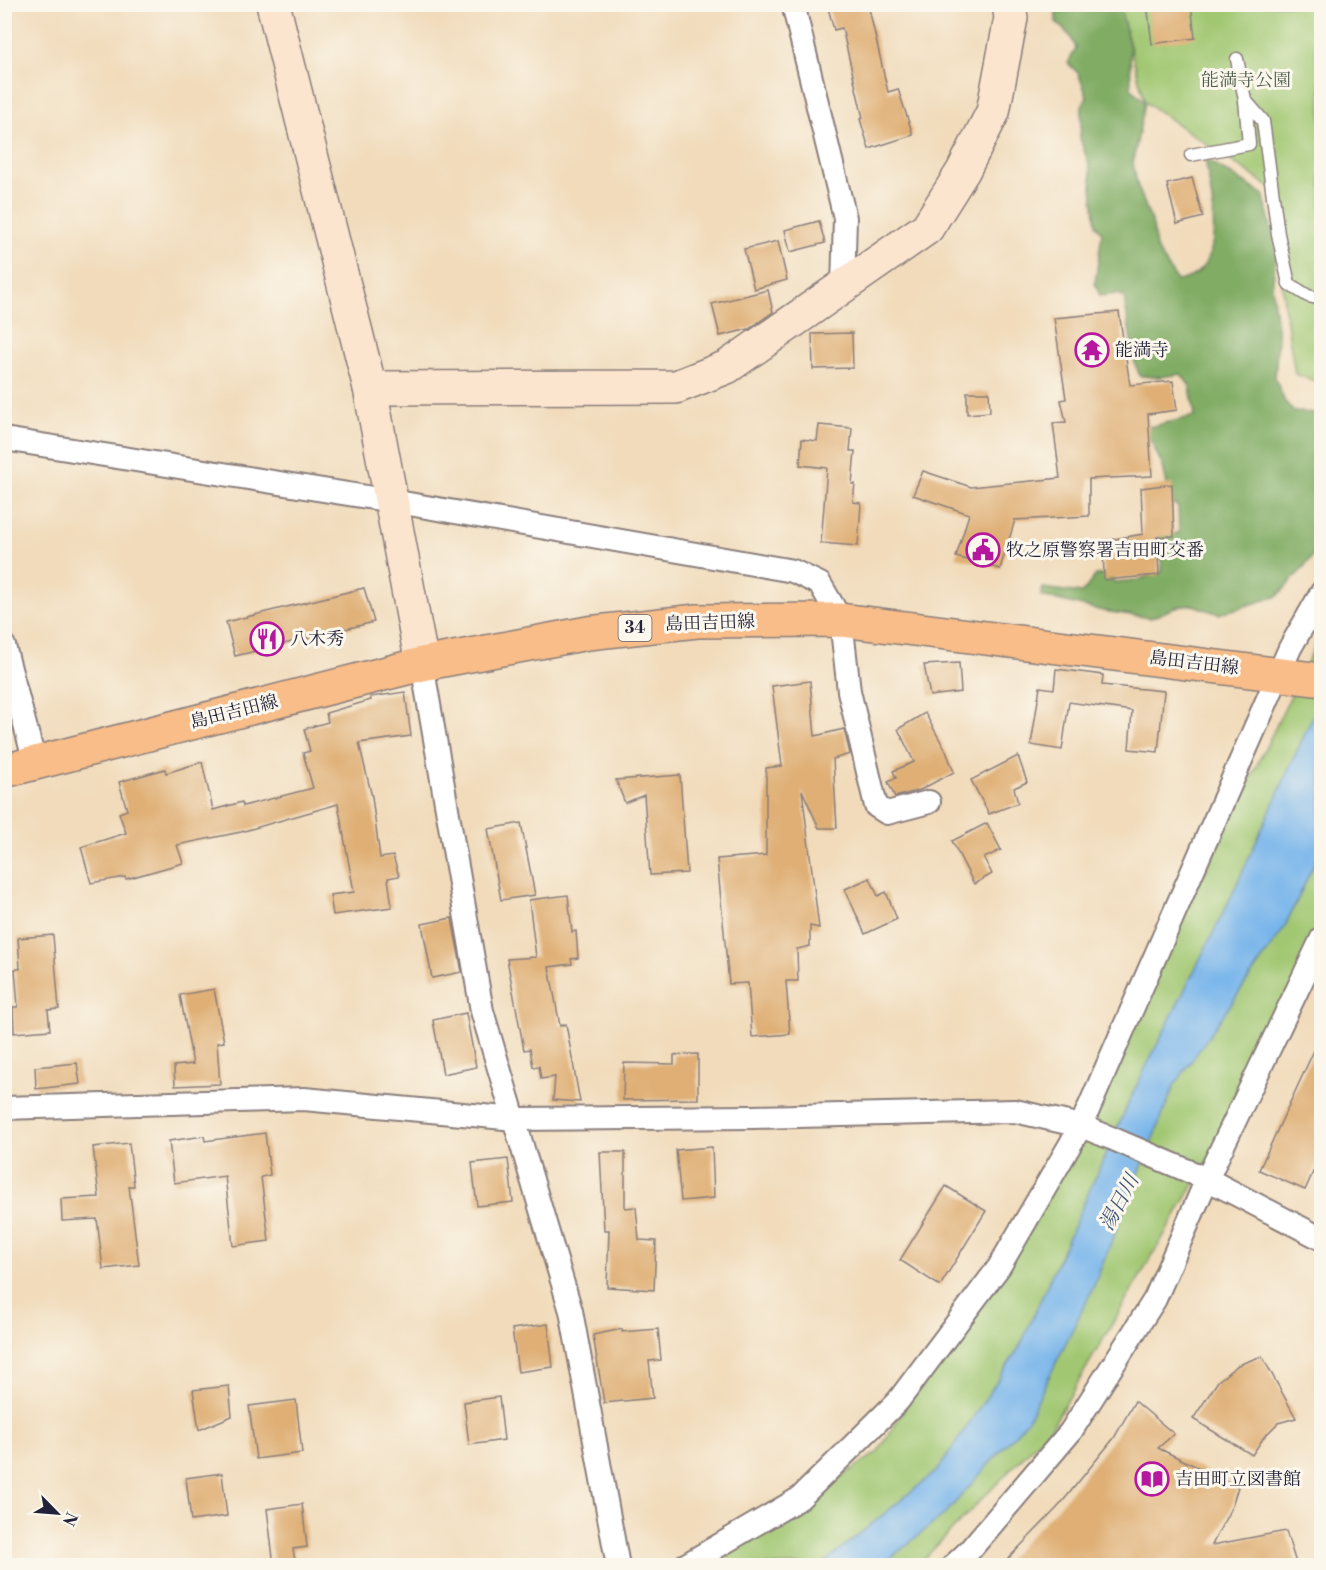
<svg xmlns="http://www.w3.org/2000/svg" width="1326" height="1570" font-family="'Libre Bodoni','Noto Serif JP',serif">
<style>
.green{fill:#a1c772;stroke:#627456;stroke-width:1.5}
.forest{fill:#80ac64;stroke:#516750;stroke-width:1.5}
.water{fill:#78b5eb;stroke:#4d6c93;stroke-width:1.5}
.building{fill:#dfaf75}
.lines{fill:none;stroke-linecap:round;stroke-linejoin:round}
.lane-casing{stroke:#8a7e7b;stroke-width:15}
.street-casing{stroke:#8a7e7b;stroke-width:26}
.secondary-casing{stroke:#8a7e7b;stroke-width:36}
.primary-casing{stroke:#8a7e7b;stroke-width:36}
.lane{stroke:#fff;stroke-width:12}
.street{stroke:#fff;stroke-width:22}
.secondary{stroke:#fce5cf;stroke-width:33}
.primary{stroke:#f8bd88;stroke-width:33}
.labels{text-anchor:middle;dominant-baseline:central;stroke-width:6;stroke-linejoin:round;paint-order:stroke}
.shield{fill:#fbf7ec;stroke:#636270;stroke-width:1.5}
.shield-label{font-size:16px;font-weight:bold;fill:#22223b}
.park-label{font-size:18px;fill:#4e5c4e;stroke:#fbf7ec}
.poi-label{font-size:18px;fill:#22223b;stroke:#fbf7ec;text-anchor:start}
.street-label{font-size:18px;fill:#22223b;stroke:#fbf7ec}
.water-label{font-size:20px;font-style:italic;fill:#405579;stroke:#fbf7ec}
</style>
<rect width="100%" height="100%" fill="#fbf7ec"/>
<filter id="ink" filterUnits="userSpaceOnUse"><feTurbulence type="fractalNoise" baseFrequency=".0167" numOctaves="2"/><feDisplacementMap in="SourceGraphic" scale="12" xChannelSelector="R" yChannelSelector="G"/><feConvolveMatrix kernelMatrix="1 2 1 2 8 2 1 2 1" color-interpolation-filters="sRGB"/></filter>
<filter id="wash" filterUnits="userSpaceOnUse"><feTurbulence type="fractalNoise" baseFrequency=".008" numOctaves="4" result="noise"/><feDisplacementMap in="SourceGraphic" scale="24" xChannelSelector="R" yChannelSelector="G"/><feGaussianBlur stdDeviation="1.35" result="paint"/><feColorMatrix in="noise" values="0 0 0 0 0 0 0 0 0 0 0 0 0 0 0 0 0 1.4 0 .05"/><feComposite in="paint" operator="in"/></filter>
<g filter="url(#wash)">
<rect width="100%" height="100%" fill="#f1dbbb"/>
<!-- green -->
<g class="green">
<path d="M1119,5H1321V383L1295,374L1284,304L1275,191L1145,102Z"/>
<path d="M1321,634V930L1246,1096L1051,1428L918,1565L708,1566L878,1452L1081,1126Z"/>
</g>
<!-- forest -->
<path class="forest" d="M1052,5H1119L1120,7L1130,48L1131,88L1145,102L1133,162L1137,184L1153,226L1156,248L1177,281C1231,274 1211,195 1205,159L1263,194L1277,250L1272,287L1278,337L1275,378L1285,402L1295,412L1321,413V541L1310,560L1278,596L1219,614L1193,605L1176,607L1151,618L1103,611L1041,596L1043,588L1082,593L1096,575L1107,574L1115,582L1137,580L1162,572L1160,535L1179,533L1178,507L1171,502L1163,467L1145,428L1195,416L1190,386L1181,374L1160,377L1140,376L1135,364L1124,297L1116,294L1100,296L1095,283L1102,233L1096,225L1090,168L1080,138L1082,107L1087,96L1078,73L1068,63L1076,48L1070,36L1056,22V9Z"/>
<!-- water -->
<path class="water" d="M1321,698V849L1284,928L1174,1086L1093,1288L1027,1421L946,1513L882,1565L820,1566L938,1470L1019,1348L1134,1091L1231,897Z"/>
<g id="blocks">
<!-- building -->
<g class="building">
<path d="M827,4H868L888,92L898,89L913,135L869,149L860,119L863,118L842,28L834,30Z"/>
<path d="M1147,4H1191L1195,38L1152,44Z"/>
<path d="M1192,178L1203,217L1177,224L1167,184Z"/>
<path d="M819,221L825,243L790,252L785,230Z"/>
<path d="M778,241L787,280L754,289L744,249Z"/>
<path d="M768,290L773,312L749,329L720,336L712,304Z"/>
<path d="M1119,312L1130,385L1173,381L1177,410L1148,414L1152,476L1089,479V516L1015,520L1000,569L956,557L969,514L913,495L923,471L971,487L1060,478L1053,423L1066,422L1061,400L1066,399L1054,318Z"/>
<path d="M852,333L853,368L813,369L812,334Z"/>
<path d="M967,392H989L990,412L967,414Z"/>
<path d="M819,425L852,428L850,451H855L852,484H855L853,502L861,503L858,546L821,543L827,468L800,465L802,439L817,441Z"/>
<path d="M1172,484L1174,536L1157,537L1159,575L1104,580L1103,541L1143,534L1141,488Z"/>
<path d="M364,588L374,622L235,656L226,622Z"/>
<path d="M959,663L961,692L930,696L924,665Z"/>
<path d="M1056,669L1103,675L1102,685L1164,691L1158,752L1129,749L1132,711L1069,702L1062,750L1031,745L1040,687L1054,689Z"/>
<path d="M810,681L815,736L844,729L850,754L833,759L837,828H819L802,790L819,928L810,926V946L797,949L798,981H786L790,1034L752,1037L748,983L729,984L717,859L766,855V768L782,766L772,686Z"/>
<path d="M405,692L411,736L359,743L372,797L380,858L393,856L399,876L388,878L392,907L333,915L330,895L354,892L338,804L241,832L177,845L183,863L126,879L125,877L91,883L81,847L126,833L119,813L127,810L119,782L165,769L166,773L202,762L213,810L242,802L243,806L313,788L303,753L310,751L304,729L328,722L326,713L371,700L370,697Z"/>
<path d="M925,713L946,751L954,772L920,790L895,797L888,782L896,778L893,771L914,762L898,729Z"/>
<path d="M1018,756L1027,782L1014,788L1018,803L989,814L971,780Z"/>
<path d="M680,775L687,873L650,875L644,795L625,803L616,780Z"/>
<path d="M521,823L535,895L501,900L488,829Z"/>
<path d="M987,823L1001,850L984,858L992,874L974,884L952,841Z"/>
<path d="M870,878L878,896L886,892L897,919L865,934L845,889Z"/>
<path d="M568,895L572,932L576,931L578,958L571,959L572,964L549,967L560,1026L566,1024L580,1102L553,1100L555,1077L541,1079L539,1066L533,1067L530,1049L524,1050L507,959L536,957L529,900Z"/>
<path d="M452,918L462,972L432,978L422,924Z"/>
<path d="M53,935L59,1009L48,1010L50,1030L14,1033L13,1007H18L15,969H20L18,938Z"/>
<path d="M214,989L224,1042L217,1043L220,1084L175,1086L174,1066L193,1064L180,995Z"/>
<path d="M466,1013L476,1067L443,1074L433,1020Z"/>
<path d="M1322,1033V1152L1305,1190L1259,1170Z"/>
<path d="M698,1054V1099L623,1100L624,1063L674,1064V1055Z"/>
<path d="M77,1063L80,1084L36,1089L35,1067Z"/>
<path d="M265,1133L270,1175L261,1177L269,1241L233,1246L225,1176L174,1183L169,1141L204,1136L205,1141Z"/>
<path d="M129,1143L134,1186H129L139,1265L103,1269L97,1219L62,1221L61,1199L99,1197L93,1147Z"/>
<path d="M712,1147L714,1198L681,1201L676,1150Z"/>
<path d="M600,1152H625V1208L636,1207L639,1240L656,1241L654,1290L607,1287L609,1230H604Z"/>
<path d="M508,1159L513,1202L477,1206L472,1163Z"/>
<path d="M946,1186L986,1211L940,1286L900,1260Z"/>
<path d="M548,1324L553,1367L518,1372L512,1329Z"/>
<path d="M622,1329V1332L658,1329L661,1360L649,1361L653,1398L604,1403L593,1335Z"/>
<path d="M1262,1356L1296,1418L1278,1423L1264,1437L1252,1455L1193,1419L1218,1381L1238,1365Z"/>
<path d="M229,1386L232,1416L199,1430L193,1390Z"/>
<path d="M499,1397L504,1440L469,1445L464,1402Z"/>
<path d="M296,1400L302,1453L256,1459L249,1406Z"/>
<path d="M1135,1401L1174,1434L1158,1448L1238,1487L1232,1506L1212,1545L1286,1531L1297,1566H1160L1159,1563L1157,1566H1001L1059,1506L1114,1438Z"/>
<path d="M222,1473L227,1516L191,1521L186,1478Z"/>
<path d="M302,1504L307,1547L293,1549L296,1566H274L267,1509Z"/>
</g>
</g>
</g>
<g filter="url(#ink)">
<use href="#blocks" fill-opacity="0" stroke="#8a7e7b" stroke-width="1.5"/>
<g class="lines">
<!-- lane casing -->
<g class="lane-casing">
<g id="lane">
<path d="M1237,59L1245,100L1263,121L1278,234L1289,284L1308,296L1322,299"/>
<path d="M1191,155L1249,144L1245,100"/>
</g>
</g>
<!-- street casing -->
<g class="street-casing">
<g id="street">
<path d="M793,4L845,218L843,288"/>
<path d="M4,439L392,501L793,571L820,584L841,620L849,691L876,806L887,813L929,802"/>
<path d="M4,646L35,763"/>
<path d="M422,664L482,1011L571,1311L618,1566"/>
<path d="M4,1108L304,1099L515,1119L753,1117L1015,1111L1081,1126L1111,1138L1207,1179L1322,1239"/>
<path d="M684,1566L800,1498L898,1401L999,1267L1081,1126L1290,648L1322,592"/>
<path d="M953,1566L969,1551L1071,1431L1155,1299L1207,1179L1322,938"/>
</g>
</g>
<!-- secondary casing -->
<g class="secondary-casing">
<g id="secondary">
<path d="M273,4L370,388L422,664"/>
<path d="M370,388L676,387L727,367L927,228L963,171L993,112L1011,18L1009,4"/>
</g>
</g>
<!-- primary casing -->
<g class="primary-casing">
<path id="primary" d="M4,771L422,664L588,633L697,621L841,620L1322,680"/>
</g>
<!-- lane -->
<use href="#lane" class="lane"/>
<!-- street -->
<use href="#street" class="street"/>
<!-- secondary -->
<use href="#secondary" class="secondary"/>
<!-- primary -->
<use href="#primary" class="primary"/>
</g>
</g>
<!-- icons -->
<defs>
<g id="temple-ring" transform="scale(1.725)"><circle r="9.5" fill="#fbf7ec" stroke="#b5179e" stroke-width="1.5"/><path d="M0-6L5-2H3V0L6.5 2.5H4V6H1.5V3h-3V6H-4V2.5H-6.5L-3 0V-2H-5Z" fill="#b5179e"/></g>
<g id="civic-ring" transform="scale(1.725)"><circle r="9.5" fill="#fbf7ec" stroke="#b5179e" stroke-width="1.5"/><path d="M-.6-6.5H3V-4.5H.6V-3L4-1V1h2V6H-6V1h2V-1L-.6-3ZM-1.2 2.5V6h2.4V2.5Z" fill="#b5179e"/></g>
<g id="restaurant-ring" transform="scale(1.725)"><circle r="9.5" fill="#fbf7ec" stroke="#b5179e" stroke-width="1.5"/><path d="M-5-6h1v4h1v-4h1v4h1v-4h1v5L-1.5 .5V6h-2V.5L-5-1ZM5-6V6H3V1.5H1.5Q1.5-4 5-6Z" fill="#b5179e"/></g>
<g id="library-ring" transform="scale(1.725)"><circle r="9.5" fill="#fbf7ec" stroke="#b5179e" stroke-width="1.5"/><path d="M-6-4Q-3-5.5-.7-3.5V5Q-3 3-6 4ZM6-4Q3-5.5 .7-3.5V5Q3 3 6 4Z" fill="#b5179e"/></g>
</defs>
<g fill-rule="evenodd">
<use href="#temple-ring" x="1092" y="350"/>
<use href="#civic-ring" x="983" y="550"/>
<use href="#restaurant-ring" x="267" y="639"/>
<use href="#library-ring" x="1152" y="1479"/>
</g>
<g class="labels">
<!-- shield labels -->
<rect class="shield" x="618.5" y="615" width="33" height="26" rx="4.5"/>
<g class="shield-label">
<text x="635" y="628">34</text>
</g>
<!-- park labels -->
<g class="park-label">
<text x="1246" y="80">能満寺公園</text>
</g>
<!-- poi labels -->
<g class="poi-label">
<text x="1115" y="350">能満寺</text>
<text x="1006" y="550">牧之原警察署吉田町交番</text>
<text x="290" y="639">八木秀</text>
<text x="1175" y="1479">吉田町立図書館</text>
</g>
<!-- street labels -->
<g class="street-label">
<text transform="translate(710 623) rotate(-2)">島田吉田線</text>
<text transform="translate(1194 663) rotate(7)">島田吉田線</text>
<text transform="translate(234 712) rotate(-14)">島田吉田線</text>
</g>
<!-- water labels -->
<g class="water-label">
<text transform="translate(1120 1203) rotate(-62)">湯日川</text>
</g>
</g>
<!-- margin -->
<rect width="1326" height="1570" fill="none" stroke="#fbf7ec" stroke-width="24"/>
<!-- north arrow -->
<g transform="translate(57 1513) rotate(115)" stroke="#fbf7ec" stroke-width="4.5" paint-order="stroke">
<path d="M0-4.5L10 22L0 15L-10 22Z" fill="#22223b"/>
<text y="-9" font-size="16" font-weight="bold" text-anchor="middle" fill="#22223b">N</text>
</g>
</svg>
